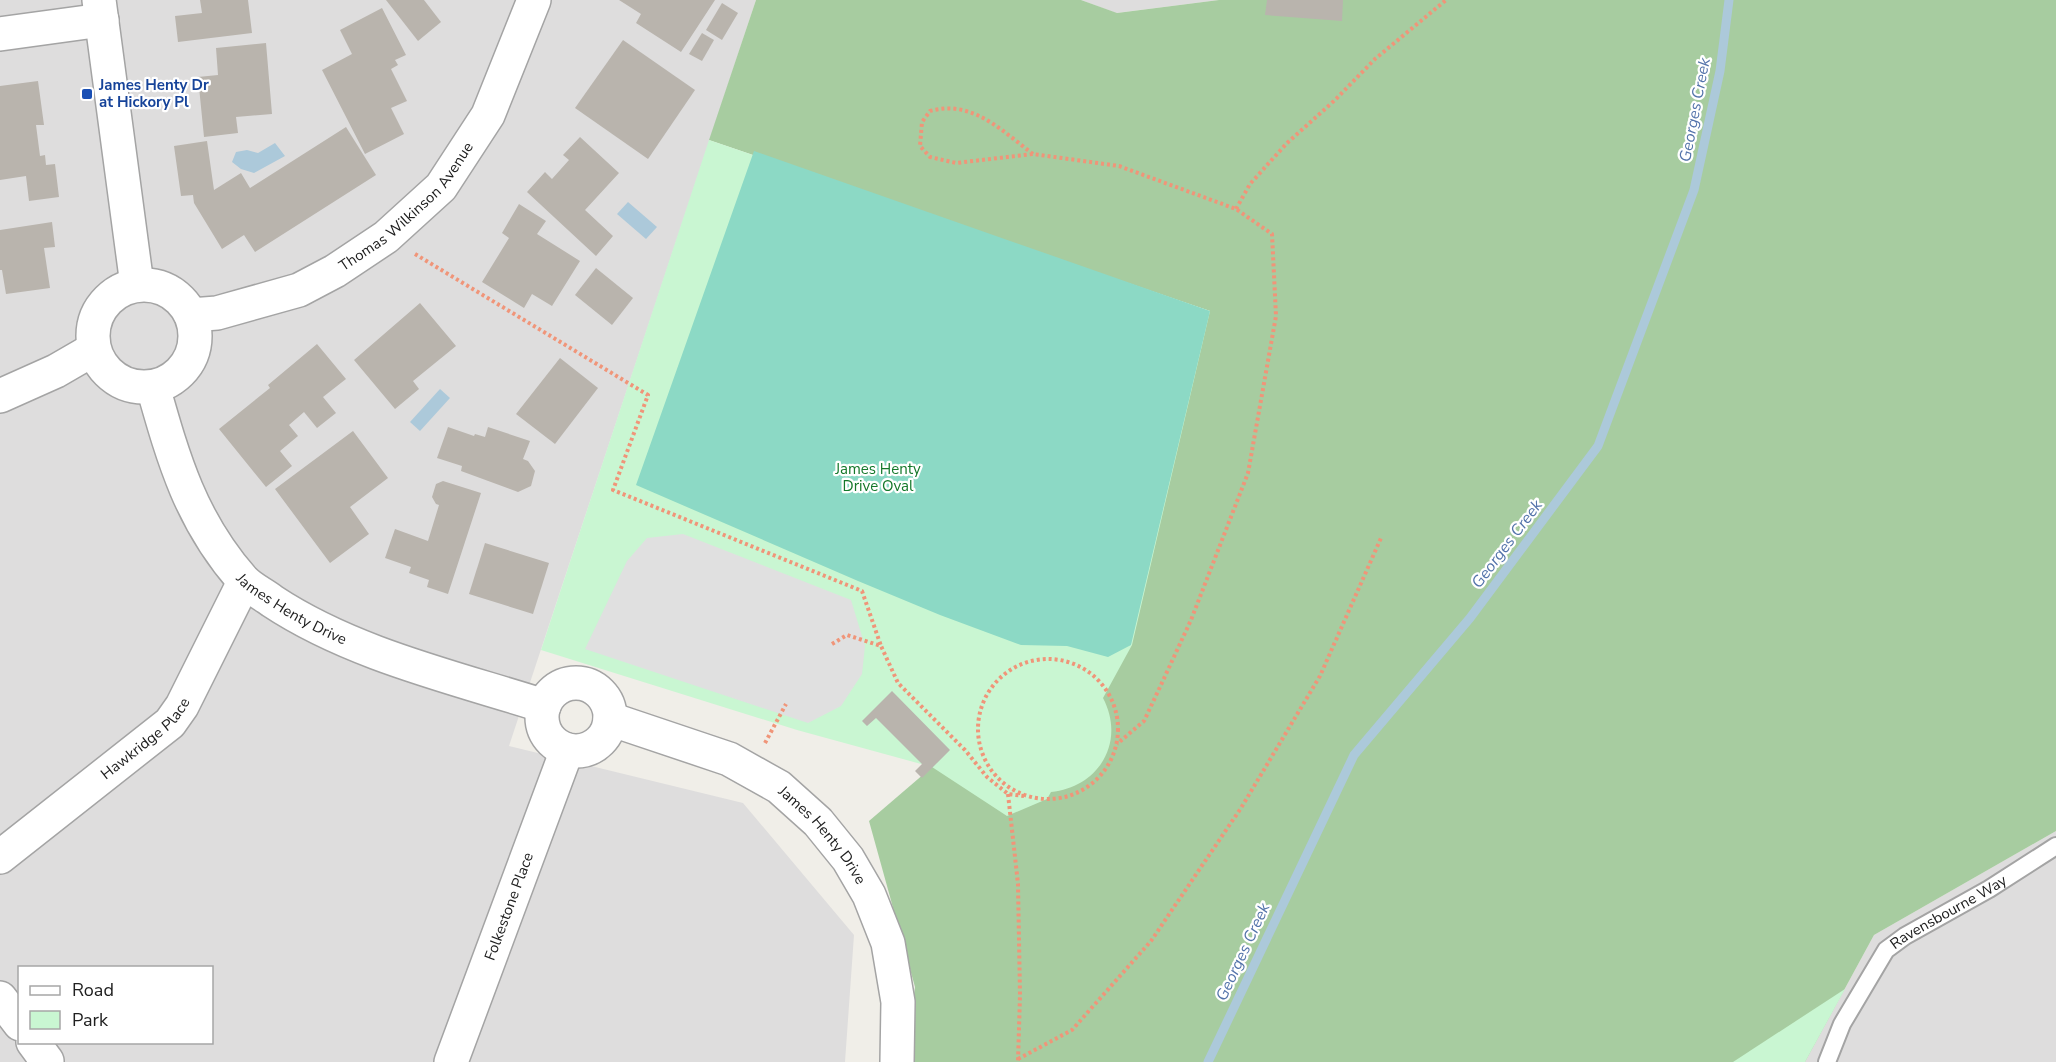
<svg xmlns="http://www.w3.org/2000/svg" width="2056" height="1062" font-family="'Nunito Sans',sans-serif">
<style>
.residential{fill:#dedddd;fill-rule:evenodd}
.forest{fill:#a7cca0}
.park{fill:#c9f6d2}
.pitch{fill:#8cd9c5}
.parking{fill:#e0e0e0}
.water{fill:#acc9da}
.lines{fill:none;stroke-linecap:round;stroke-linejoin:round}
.stream{stroke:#acc9da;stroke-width:9}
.building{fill:#b9b4ad}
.service-casing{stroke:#a4a4a4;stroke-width:20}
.minor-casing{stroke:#a4a4a4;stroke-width:36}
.path{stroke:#f09579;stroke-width:4;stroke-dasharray:3 3;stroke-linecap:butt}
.service{stroke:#fff;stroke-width:16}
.minor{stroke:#fff;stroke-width:33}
.transit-dot{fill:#1a4fb4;stroke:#fff;stroke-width:2}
.labels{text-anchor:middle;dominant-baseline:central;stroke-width:4.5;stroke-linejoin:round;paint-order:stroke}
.transit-label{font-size:15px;font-weight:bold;fill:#164399;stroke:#fff;text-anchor:start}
.street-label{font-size:15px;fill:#202020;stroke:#fff}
.park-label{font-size:15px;fill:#14782a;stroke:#fff}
.water-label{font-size:16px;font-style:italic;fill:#5373aa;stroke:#fff}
</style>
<rect width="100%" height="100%" fill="#f0eee8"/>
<!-- residential -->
<g class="residential">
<path d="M0,0H756L509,746L743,803L854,935L845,1062H0ZM20,968H212V1042H20Z"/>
<path d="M1081,0H1219L1116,13Z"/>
<path d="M2056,831V1062H1805L1874,935Z"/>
</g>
<!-- forest -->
<path class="forest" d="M756,0H1081L1117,13L1219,0H2056V831L1874,935L1805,1062H905L915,987L869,821L932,767L1210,311L709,140Z"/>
<!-- park -->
<g class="park">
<path d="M709,140L1210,311L1132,645L1103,698C1126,742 1099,787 1051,792L1047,799L1007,816L932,767L797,730L541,650Z"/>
<path d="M1845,989L1805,1062H1733Z"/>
</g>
<!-- pitch -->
<path class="pitch" d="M754,151L1210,311L1131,645L1108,657L1067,646L1021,645L940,615L858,581L636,485Z"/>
<!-- parking -->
<path class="parking" d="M683,534L851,600L865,646L862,674L841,706L808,723L585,649L627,561L647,538Z"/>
<!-- water -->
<g class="water">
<path d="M275,143L285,156L254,173L241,169L232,162L236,152L247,150L258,153Z"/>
<path d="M628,202L657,227L646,239L617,214Z"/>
<path d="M440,389L450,398L420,431L410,422Z"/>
</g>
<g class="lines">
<!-- stream -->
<path class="stream" d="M1208,1062L1354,755L1470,618L1598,446L1694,190L1720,71L1729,0"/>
</g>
<!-- building -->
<g class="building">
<path d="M200,0H248L252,33L178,42L175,16L202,13Z"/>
<path d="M386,0H424L441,22L418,41Z"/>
<path d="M619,0H715L681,52L636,23L641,14Z"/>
<path d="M1267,0H1343L1342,21L1265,15Z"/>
<path d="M722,3L738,13L722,40L706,30Z"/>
<path d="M382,8L406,55L395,60L398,65L391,69L407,101L391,108L404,134L365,154L322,70L352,54L340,30Z"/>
<path d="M702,33L714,40L702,61L689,54Z"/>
<path d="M623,40L695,90L648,159L575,108Z"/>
<path d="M266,43L272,114L236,117L238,133L204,137L198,77L218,75L216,48Z"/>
<path d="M38,81L44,125H36L40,156L45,155L46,165L55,164L59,197L29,201L26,176L0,180V86Z"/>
<path d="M346,127L376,175L255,252L244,235L222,249L194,203L193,195L181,196L174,146L207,141L214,190L241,173L250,188Z"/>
<path d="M580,137L619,173L585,210L613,236L596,256L527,192L545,172L552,179L569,160L563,155Z"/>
<path d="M519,204L546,221L537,234L580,261L552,306L532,294L524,308L482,282L509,238L502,233Z"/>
<path d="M52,222L55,247L44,248L50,288L6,294L2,270H0V230Z"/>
<path d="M596,268L633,298L612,325L575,295Z"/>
<path d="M420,303L456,346L413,381L419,389L395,409L354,360Z"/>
<path d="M317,344L346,379L323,397L336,413L317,428L304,412L289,425L298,436L280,451L292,466L266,487L219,429L270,388L268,385Z"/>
<path d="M560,358L598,388L555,444L516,414Z"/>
<path d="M448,427L474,436L475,434L485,437L488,427L530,441L523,459L528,461L535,471L531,486L518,492L461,471L462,466L437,458Z"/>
<path d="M353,431L388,478L350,507L369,534L330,563L275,489Z"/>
<path d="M443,481L481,493L448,594L427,587L429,580L409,573L411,567L385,558L395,529L428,541L439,505L436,504L432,497L436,484Z"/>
<path d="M485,543L549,563L533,614L469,594Z"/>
<path d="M892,691L950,750L922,778L915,771L922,764L876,718L867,726L862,721Z"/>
</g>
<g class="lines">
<!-- service casing -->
<g class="service-casing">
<g id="service">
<path id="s1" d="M1827,1062L1842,1024L1886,950L1905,936L1989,889L2056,846"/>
</g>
</g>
<!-- minor casing -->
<g class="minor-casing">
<g id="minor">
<path d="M99,0L137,285"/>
<path d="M0,34L102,20"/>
<circle cx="144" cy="336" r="51"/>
<path id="s2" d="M191,315L217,313L299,290L335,271L386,237L441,187L488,115L534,0"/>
<path id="s3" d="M153,387C174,461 191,521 243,580C250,588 263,594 272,601C352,654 453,677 544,706"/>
<path d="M0,396L56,371L94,349"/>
<circle cx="576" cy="717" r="34"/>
<path id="s4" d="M610,719L729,759L779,787L818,822L848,859L869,895L888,943L898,1002L897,1062"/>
<path id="s5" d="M0,857L170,723L182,706L244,582"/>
<path d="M0,998L20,1024"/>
<path d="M33,1042L47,1061"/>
<path id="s6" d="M451,1062L567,750"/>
</g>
</g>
<!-- path -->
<g class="path">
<path d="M1033,154C1002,131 972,99 930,111L922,122L920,146L930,157L956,163L1033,154L1119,166L1236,209L1272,234L1276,316L1248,473L1191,620L1160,687L1144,721L1117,744"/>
<path d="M1236,209L1250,184L1287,143L1335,100L1375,59L1446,0"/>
<path d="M415,254L648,395L613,490L862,591L881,646"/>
<path d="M832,644L847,635L881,646L898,683L965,750L987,777L1008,794L1024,796"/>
<circle cx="1048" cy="729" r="70"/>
<path d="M765,743L786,704"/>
<path d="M1008,794L1018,884L1020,995L1018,1062"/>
<path d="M1018,1059L1072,1030L1151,941L1241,808L1320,676L1381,538"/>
</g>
<!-- service -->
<use href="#service" class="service"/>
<!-- minor -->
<use href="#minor" class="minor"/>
</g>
<!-- markers -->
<rect class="transit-dot" x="81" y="88" width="12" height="12" rx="3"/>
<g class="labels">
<!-- transit labels -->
<g class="transit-label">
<text x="99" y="85">James Henty Dr<tspan x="99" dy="17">at Hickory Pl</tspan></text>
</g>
<!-- street labels -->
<g class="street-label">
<text stroke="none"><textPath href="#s2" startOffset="249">Thomas Wilkinson Avenue</textPath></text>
<text stroke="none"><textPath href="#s3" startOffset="272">James Henty Drive</textPath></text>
<text stroke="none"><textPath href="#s5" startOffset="188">Hawkridge Place</textPath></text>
<text stroke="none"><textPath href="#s4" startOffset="248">James Henty Drive</textPath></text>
<text stroke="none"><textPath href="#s6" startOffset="166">Folkestone Place</textPath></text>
<text stroke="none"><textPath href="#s1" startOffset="200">Ravensbourne Way</textPath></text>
</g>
<!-- park labels -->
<g class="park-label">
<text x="878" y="469">James Henty<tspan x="878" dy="17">Drive Oval</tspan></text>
</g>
<!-- water labels -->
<g class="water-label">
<text transform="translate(1695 110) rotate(-79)">Georges Creek</text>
<text transform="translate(1507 544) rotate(-53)">Georges Creek</text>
<text transform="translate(1243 952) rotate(-65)">Georges Creek</text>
</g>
</g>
<!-- legend -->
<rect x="18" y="966" width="195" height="78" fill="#ffffff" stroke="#a6a6a6" stroke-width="1.5"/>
<rect x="30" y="986" width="30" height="9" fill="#ffffff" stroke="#a6a6a6" stroke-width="1.5"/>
<text x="72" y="996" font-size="18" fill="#202020">Road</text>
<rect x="30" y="1011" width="30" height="18" fill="#c9f6d2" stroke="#a6a6a6" stroke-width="1.5"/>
<text x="72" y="1026" font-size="18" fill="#202020">Park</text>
</svg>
